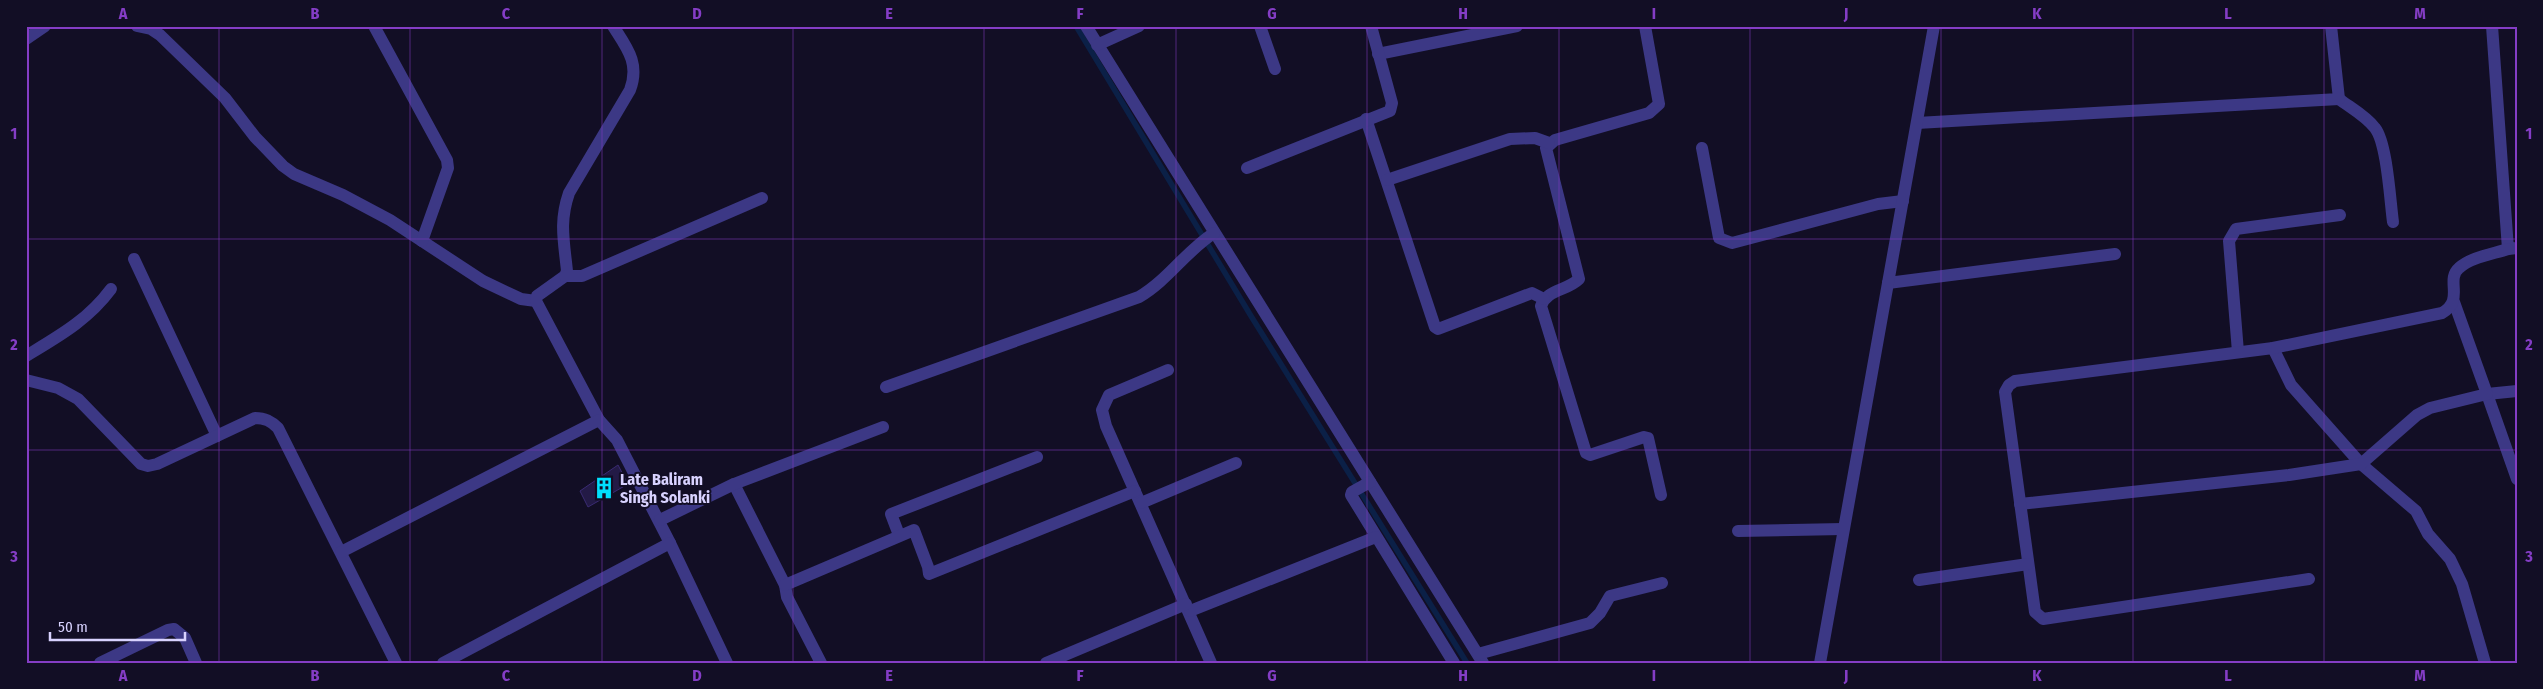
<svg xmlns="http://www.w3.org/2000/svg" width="2543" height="689" font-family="'Fira Sans Condensed',sans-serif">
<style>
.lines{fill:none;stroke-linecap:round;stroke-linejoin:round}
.stream{stroke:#0b2047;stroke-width:5.5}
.building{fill:#231a46;stroke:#3a2b73}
.minor{stroke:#3c3885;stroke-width:12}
.grid{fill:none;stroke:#843dc5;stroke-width:1;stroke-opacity:0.55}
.labels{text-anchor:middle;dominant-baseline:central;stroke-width:4;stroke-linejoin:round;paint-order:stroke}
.poi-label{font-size:16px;font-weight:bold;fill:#d8d2ff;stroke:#120e25;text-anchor:start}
.neatline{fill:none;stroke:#843dc5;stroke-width:2}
.grid-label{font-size:16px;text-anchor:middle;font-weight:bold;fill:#843dc5}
</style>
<rect width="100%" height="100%" fill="#120e25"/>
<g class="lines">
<!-- stream -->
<path class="stream" d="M1076,26L1251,316L1467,663"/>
</g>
<!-- building -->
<path class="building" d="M618,465L628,484L588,507L580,491Z"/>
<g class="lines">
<!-- minor -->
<g class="minor">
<path d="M137,26L151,29L160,35L225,98L255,137L283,166L294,174L343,195L390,220L483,281L521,299L536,301"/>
<path d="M374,26L447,160L448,168L422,241"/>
<path d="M613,26C627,48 640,63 630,90L569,193C559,222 564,241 567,271L565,276L537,296L536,301L599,420L617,440L670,543"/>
<path d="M1086,26L1483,663"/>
<path d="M1260,26L1275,69"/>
<path d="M1645,26L1659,104L1649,113L1555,140L1546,148L1579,279C1567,291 1547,289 1541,306L1586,453L1590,455L1644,437L1648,438L1661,495"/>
<path d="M2492,26L2508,249L2517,248"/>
<path d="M26,39L45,26"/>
<path d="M1097,45L1139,26"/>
<path d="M1378,54L1517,26"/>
<path d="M2339,99C2351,108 2366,116 2375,128C2387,143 2390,200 2393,222"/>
<path d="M1366,119L1435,327L1438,329L1532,293L1544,299"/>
<path d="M1917,123L2339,99L2331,26"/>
<path d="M1702,148L1719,238L1732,243L1878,204L1903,201"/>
<path d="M1247,168L1390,111L1392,103L1371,26"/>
<path d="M1387,180L1510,139L1535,138L1549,143"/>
<path d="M134,259L217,436"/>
<path d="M565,276H582L762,198"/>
<path d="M1888,283L2115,254"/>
<path d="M2273,348L2291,385L2361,464L2416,511L2428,534L2450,559L2462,584L2485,663"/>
<path d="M2238,352L2229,241L2236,229L2340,215"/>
<path d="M26,356C59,336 88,320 111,289"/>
<path d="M1168,370L1109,395L1102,410L1106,426L1211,663"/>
<path d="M26,380L58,388L78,399L141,464L148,466L157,464L255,418C265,418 271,421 278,428L396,663"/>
<path d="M886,387L1139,297C1168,280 1186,251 1214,233"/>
<path d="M2517,391L2487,394L2517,479"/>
<path d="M1370,482L1352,492L1351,495L1454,663"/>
<path d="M734,484L785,585L787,597L821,663"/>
<path d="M1141,503L1236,463"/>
<path d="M2020,504L2289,475L2361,464L2417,415L2430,408L2487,394L2454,302"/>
<path d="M660,520L734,484L883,427"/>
<path d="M1738,531L1843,529"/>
<path d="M899,535L891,514L1037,457"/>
<path d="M341,552L599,420"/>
<path d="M2309,579L2043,619L2035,612L2005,392L2009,385L2015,381L2273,348L2442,313C2465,300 2445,280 2459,268C2471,257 2493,254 2508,249"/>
<path d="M1919,580L2028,564"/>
<path d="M785,585L914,530L928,567L929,574L1135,491"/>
<path d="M1190,611L1376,537"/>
<path d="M1478,654L1590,623L1600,613L1610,596L1662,583"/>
<path d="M100,663L168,630L174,629L185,638L196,663"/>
<path d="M443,663L670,543L727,663"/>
<path d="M1046,663L1186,604"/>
<path d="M1820,663L1934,26"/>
</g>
</g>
<!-- grid -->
<path class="grid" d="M219,26V663M410,26V663M602,26V663M793,26V663M984,26V663M1176,26V663M1367,26V663M1559,26V663M1750,26V663M1941,26V663M2133,26V663M2324,26V663M26,239H2517M26,450H2517"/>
<!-- icons -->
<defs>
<g id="building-bare" transform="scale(1.725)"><path d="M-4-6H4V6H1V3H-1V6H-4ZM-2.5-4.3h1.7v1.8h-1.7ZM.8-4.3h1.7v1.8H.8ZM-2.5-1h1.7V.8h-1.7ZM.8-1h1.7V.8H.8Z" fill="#00e0fd" stroke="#120e25" stroke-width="2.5" paint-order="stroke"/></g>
</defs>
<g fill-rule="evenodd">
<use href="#building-bare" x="604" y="488"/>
</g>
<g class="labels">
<!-- poi labels -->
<g class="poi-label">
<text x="620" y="479">Late Baliram<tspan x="620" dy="18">Singh Solanki</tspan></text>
</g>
</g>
<!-- border -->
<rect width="2543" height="689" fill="none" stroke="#120e25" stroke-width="55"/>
<!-- scale -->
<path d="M50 632v8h135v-8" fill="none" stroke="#d8d2ff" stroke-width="2.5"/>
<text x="58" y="632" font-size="15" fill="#d8d2ff" stroke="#120e25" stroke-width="4" paint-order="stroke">50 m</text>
<rect x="28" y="28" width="2488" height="634" class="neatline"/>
<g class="grid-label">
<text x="123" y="19">A</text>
<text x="315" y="19">B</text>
<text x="506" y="19">C</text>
<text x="697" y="19">D</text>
<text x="889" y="19">E</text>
<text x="1080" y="19">F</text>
<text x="1272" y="19">G</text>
<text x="1463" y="19">H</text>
<text x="1654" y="19">I</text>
<text x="1846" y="19">J</text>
<text x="2037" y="19">K</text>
<text x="2228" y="19">L</text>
<text x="2420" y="19">M</text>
<text x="14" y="139">1</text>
<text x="2529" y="139">1</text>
<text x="14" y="350">2</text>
<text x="2529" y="350">2</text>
<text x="14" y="562">3</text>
<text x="2529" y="562">3</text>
<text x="123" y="681">A</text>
<text x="315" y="681">B</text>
<text x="506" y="681">C</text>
<text x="697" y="681">D</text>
<text x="889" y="681">E</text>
<text x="1080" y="681">F</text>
<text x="1272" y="681">G</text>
<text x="1463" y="681">H</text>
<text x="1654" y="681">I</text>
<text x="1846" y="681">J</text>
<text x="2037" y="681">K</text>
<text x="2228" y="681">L</text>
<text x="2420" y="681">M</text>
</g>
</svg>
